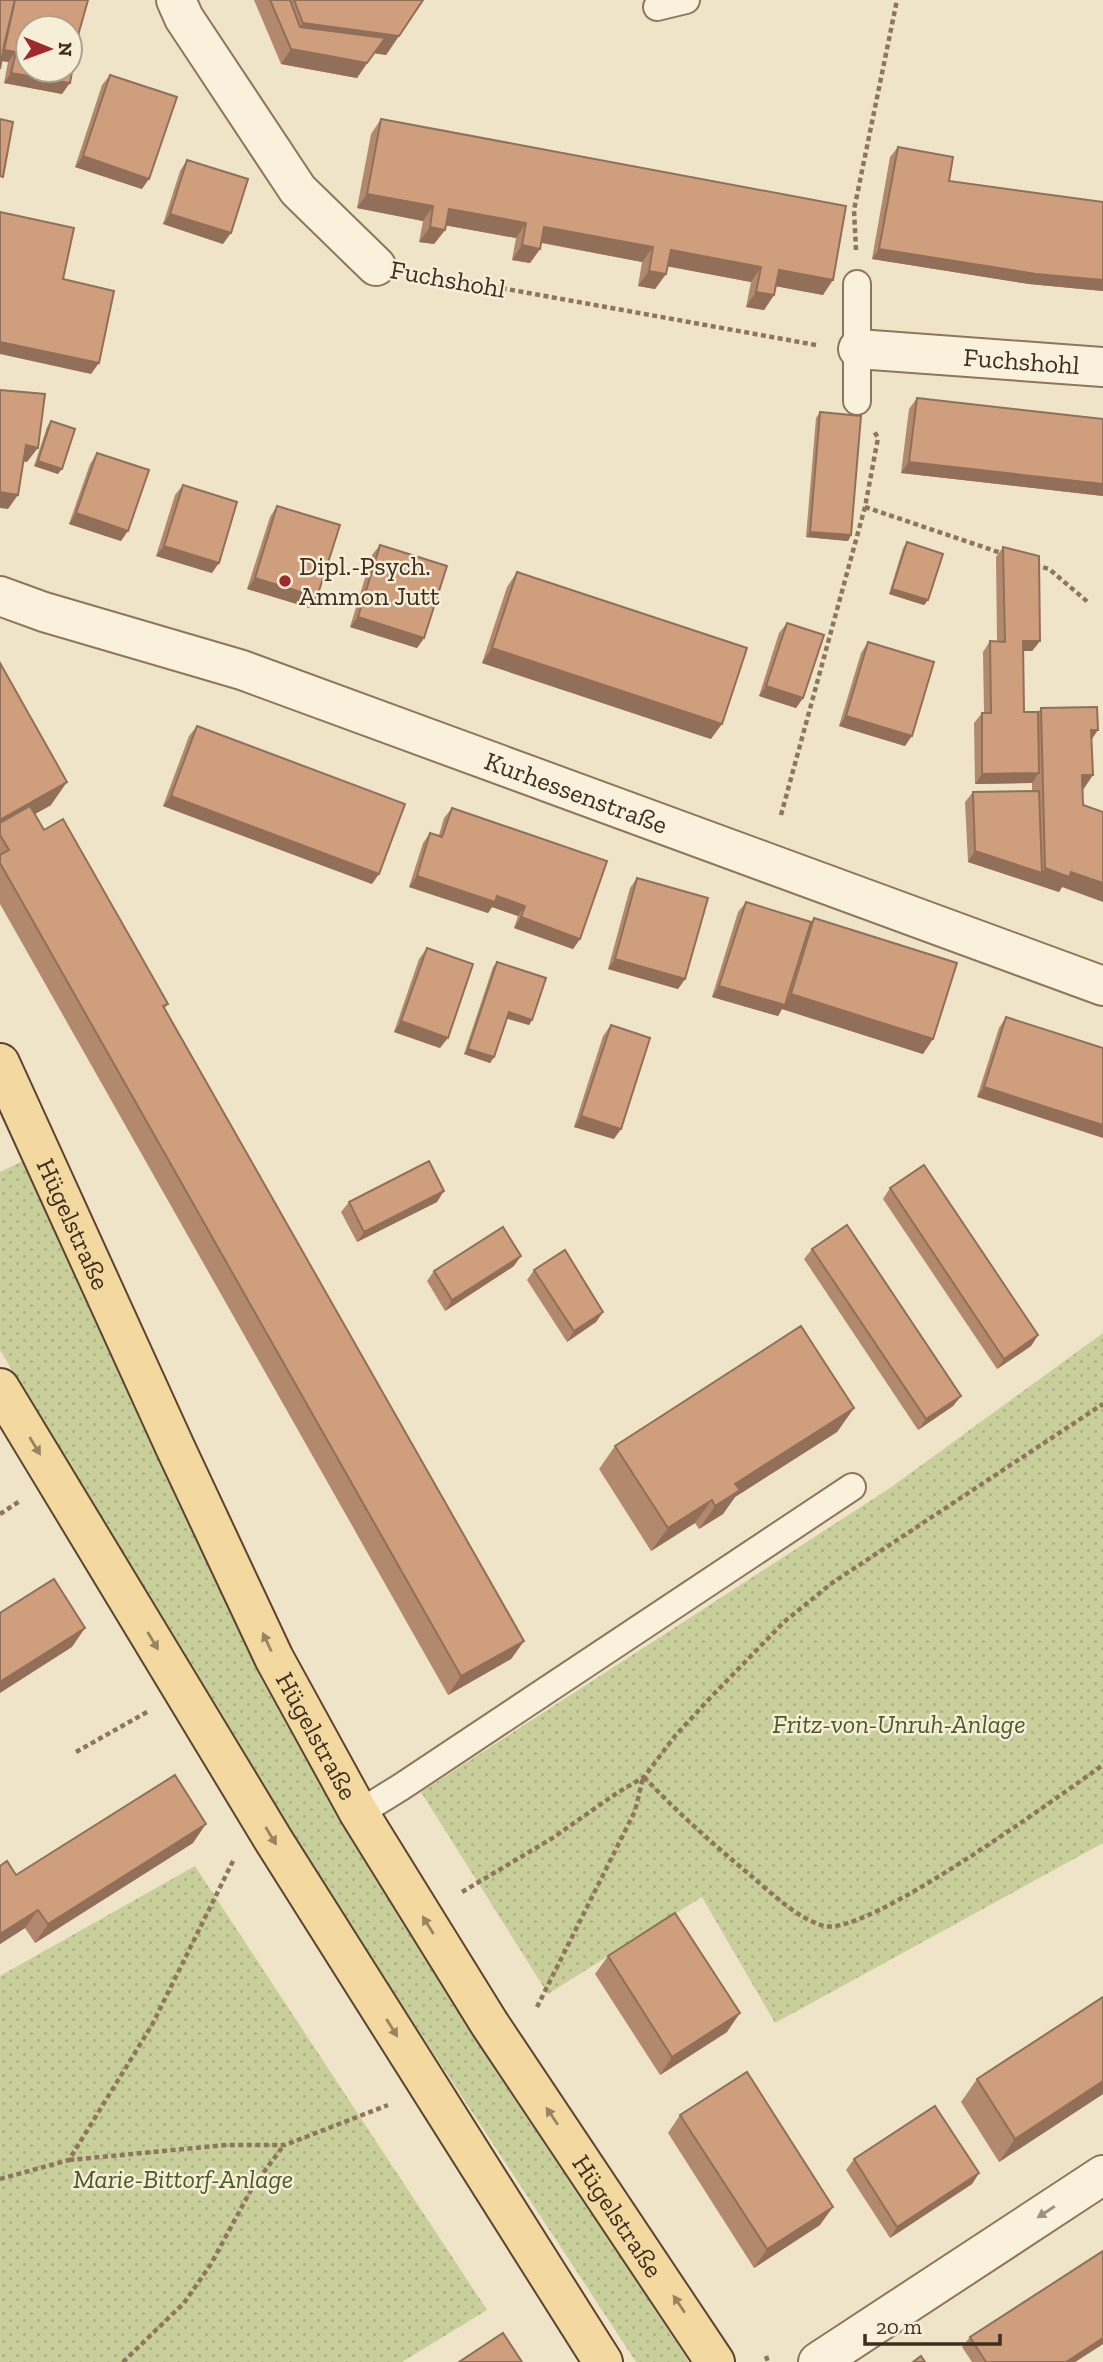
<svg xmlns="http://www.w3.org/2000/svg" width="1103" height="2362" font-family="'Zilla Slab',serif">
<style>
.green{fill:url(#green-dots)}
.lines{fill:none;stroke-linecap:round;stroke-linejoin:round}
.service-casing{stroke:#8d765c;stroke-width:30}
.minor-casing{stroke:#8d765c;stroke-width:42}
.primary-casing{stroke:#5b4430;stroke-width:42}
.path{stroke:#8d765c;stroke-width:4.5;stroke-dasharray:5 3.5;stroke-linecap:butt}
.service{stroke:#faf1dc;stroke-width:26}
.minor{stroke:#faf1dc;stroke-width:38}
.primary{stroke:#f3d9a0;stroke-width:38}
.wall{fill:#b2896c}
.shaded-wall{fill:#916f58}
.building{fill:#cf9f7d;stroke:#916f58;stroke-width:2;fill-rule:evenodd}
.oneway{fill:#988460}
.oneway2{fill:#9c907e}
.poi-dot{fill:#9e2a2b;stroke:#f7eed8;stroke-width:2.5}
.labels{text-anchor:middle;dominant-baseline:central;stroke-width:5;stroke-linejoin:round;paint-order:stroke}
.street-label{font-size:26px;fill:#3d2e20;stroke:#f7eed8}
.poi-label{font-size:26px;fill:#3d2e20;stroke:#f7eed8;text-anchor:start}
.park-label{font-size:26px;font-style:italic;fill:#4d5a26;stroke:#f7eed8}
</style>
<defs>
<pattern id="green-dots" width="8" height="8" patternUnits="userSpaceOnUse" patternTransform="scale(1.75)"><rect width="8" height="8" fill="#c9cf9b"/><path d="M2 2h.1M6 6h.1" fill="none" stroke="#aeb285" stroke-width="1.8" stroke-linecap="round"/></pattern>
</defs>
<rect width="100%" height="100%" fill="#f0e4c8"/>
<!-- green -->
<g class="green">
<path d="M27,1159L260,1667L308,1761L370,1871L689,2362H636L297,1845L0,1350V1172Z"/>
<path d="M1103,1333V1843L775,2023L702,1897L548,1994L421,1792L890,1488Z"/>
<path d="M195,1866L487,2310L402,2362H0V1976Z"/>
</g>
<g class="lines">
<!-- service casing -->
<g class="service-casing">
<g id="service">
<path d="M657,7L686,0"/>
<path d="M857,401V284"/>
<path d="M359,1813L401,1787L852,1487"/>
</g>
</g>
<!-- minor casing -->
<g class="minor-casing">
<g id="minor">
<path d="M176,0L184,18L298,190L376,266"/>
<path id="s1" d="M858,349L1103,367"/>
<path id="s2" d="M0,596L44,612L242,670L1103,986"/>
<path d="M818,2362L1103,2175"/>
</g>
</g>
<!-- primary casing -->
<g class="primary-casing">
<g id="primary">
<path id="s3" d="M0,1063L175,1447L274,1658L359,1813L489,2023L715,2362"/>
<path d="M0,1388L274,1841L603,2362"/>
</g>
</g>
<!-- path -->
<g class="path">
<path d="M856,250L854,210L897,0"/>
<path d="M418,273L816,345"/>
<path d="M865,507L1004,554"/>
<path d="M1035,565L1049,569L1089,603"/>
<path d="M781,815L865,507L878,438L874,431"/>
<path d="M0,1514L20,1501"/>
<path d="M76,1752L147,1712"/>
<path d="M644,1777C677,1812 713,1844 750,1875C770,1892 798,1919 824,1926C867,1937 1060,1795 1103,1765"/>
<path d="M462,1892L551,1839L617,1793L644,1777L675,1736L710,1698L784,1622L832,1583L1103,1404"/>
<path d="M537,2007L635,1811L643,1778"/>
<path d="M69,2160L226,2145H285L388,2105"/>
<path d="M0,2179L69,2160L152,2025L234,1859"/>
<path d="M766,2356L768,2362"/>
<path d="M123,2362L184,2303L211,2264L252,2188L284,2145"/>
</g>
<!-- service -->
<use href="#service" class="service"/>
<!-- minor -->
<use href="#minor" class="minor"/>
<!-- primary -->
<use href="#primary" class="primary"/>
</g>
<!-- wall -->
<g class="wall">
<path d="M0,0L62,94L4,83L8,62Z"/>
<path d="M254,0H423L386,55L374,53L357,78L281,64Z"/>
<path d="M110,75L142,189L75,167L102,85Z"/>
<path d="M381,119L846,206L823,295L776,286L774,295L764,310L746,307L751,282L668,266L666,274L655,289L638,286L642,262L541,243L540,249L530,263L512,260L516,238L445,225V230L434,244L419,242L423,221L357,208L371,134Z"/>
<path d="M898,147L949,181L1103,202V291L1029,284L872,259L890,157Z"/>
<path d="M187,160L223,244L163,224L180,171Z"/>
<path d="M917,398L1103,419V496L901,473L909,409Z"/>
<path d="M820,412L851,535L848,541L806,537L816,418Z"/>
<path d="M51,421L58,474L34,466L47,427Z"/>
<path d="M97,453L121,541L69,524L90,464Z"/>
<path d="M183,485L212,573L156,556L175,495Z"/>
<path d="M277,506L310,608L247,589L270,517Z"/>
<path d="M907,542L928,600L924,605L889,594L903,548Z"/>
<path d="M380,545L424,638L417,648L350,627L372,555Z"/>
<path d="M1003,547L1040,641L1032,651H1023L1024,712H1038L1041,708L1091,740L1083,789L1062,887L1059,892L968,862L965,802L973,792L1032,791V783L975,784L974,723L982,713H984L983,652L990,641H997L996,557Z"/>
<path d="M517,572L711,739L482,663L507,587Z"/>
<path d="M787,623L803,698L796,708L759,696L779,633Z"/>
<path d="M868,642L905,746L839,726L861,653Z"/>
<path d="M0,663L51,805L35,814L44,830L168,1004L165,1008L524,1641L511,1659L448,1695L0,904Z"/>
<path d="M197,726L372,884L163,806L189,736Z"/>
<path d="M452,808L580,939L573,949L514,928L518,916L492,907L488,913L409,887L423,843L430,833L439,835L444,818Z"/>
<path d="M637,878L685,979L678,989L608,969L630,888Z"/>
<path d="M746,902L811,922L814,918L923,1054L782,1009L778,1016L712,997L738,912Z"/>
<path d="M427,948L440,1048L394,1032L419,959Z"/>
<path d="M497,962L532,1020L529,1025L507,1018L494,1057L490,1063L464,1054L493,967Z"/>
<path d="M1006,1017L1103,1048L977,1097L999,1028Z"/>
<path d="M611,1025L614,1139L574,1127L603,1036Z"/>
<path d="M890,1188L1038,1335L1031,1346L997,1369L883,1199Z"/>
<path d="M349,1202H437L357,1242L341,1212Z"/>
<path d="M812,1249L961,1396L953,1406L918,1430L804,1259Z"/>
<path d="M514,1266L445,1311L427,1281L434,1271Z"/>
<path d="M534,1270L603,1312L596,1322L567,1342L527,1280Z"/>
<path d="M854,1408L837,1432L735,1497L723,1514L699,1529L695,1523L651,1551L599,1469L615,1446Z"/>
<path d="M193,1843L35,1943L25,1928L0,1944V1866L16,1875Z"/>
<path d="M608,1956L727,2032L660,2075L595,1974Z"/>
<path d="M1103,1997V2094L999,2162L961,2102L977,2079Z"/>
<path d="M680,2115L820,2225L754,2268L668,2133Z"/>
<path d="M854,2159L979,2173L972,2184L890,2238L846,2170Z"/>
<path d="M1103,2251V2344L1075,2362H972L962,2347L970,2337Z"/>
</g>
<!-- shaded-wall -->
<g class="shaded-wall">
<path d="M303,23L399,36L386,55L290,41Z"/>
<path d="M1,49L16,52L8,62L0,61Z"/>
<path d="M291,49L367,63L357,78L281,64Z"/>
<path d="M11,73L70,83L62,94L4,83Z"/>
<path d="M83,156L149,179L142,189L75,167Z"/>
<path d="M367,194L433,206L423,221L357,208Z"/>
<path d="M449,209L526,223L516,238L438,224Z"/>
<path d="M170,214L231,233L223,244L163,224Z"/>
<path d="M430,227L445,230L434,244L419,242Z"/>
<path d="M544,227L653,247L642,262L534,241Z"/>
<path d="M522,245L540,249L530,263L512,260Z"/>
<path d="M879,249L1103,280V291L1029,284L872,259Z"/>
<path d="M671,250L761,267L751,282L660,265Z"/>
<path d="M779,270L833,280L823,295L769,285Z"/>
<path d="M649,271L666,274L655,289L638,286Z"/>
<path d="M756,292L774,295L764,310L746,307Z"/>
<path d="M0,342L99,363L91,374L0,354Z"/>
<path d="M26,445L38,448L27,462L16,460Z"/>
<path d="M38,461L62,469L58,474L34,466Z"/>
<path d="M909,462L1103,484V496L901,473Z"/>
<path d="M0,492L18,495L8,509L0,508Z"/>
<path d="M76,513L128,531L121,541L69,524Z"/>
<path d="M810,532L851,535L848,541L806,537Z"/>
<path d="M164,546L219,563L212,573L156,556Z"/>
<path d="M255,578L317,597L310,608L247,589Z"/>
<path d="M892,589L928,600L924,605L889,594Z"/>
<path d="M358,617L424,638L417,648L350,627Z"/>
<path d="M1023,641H1040L1032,651H1016Z"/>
<path d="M492,648L722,724L711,739L482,663Z"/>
<path d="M766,686L803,698L796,708L759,696Z"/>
<path d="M846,716L912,736L905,746L839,726Z"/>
<path d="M1091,730H1098L1088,745Z"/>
<path d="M1039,773L1032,783L975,784L982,774Z"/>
<path d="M1082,775H1093L1083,790Z"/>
<path d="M67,782L51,805L0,834V820Z"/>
<path d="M171,796L379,874L372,884L163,806Z"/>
<path d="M975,851L1042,873L1045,868L1071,872L1103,883V902L1062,887L1059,892L968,862Z"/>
<path d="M417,876L497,896L525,906L518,916L492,907L488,913L409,887Z"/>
<path d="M521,917L580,939L573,949L514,928Z"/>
<path d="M615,959L685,979L678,989L608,969Z"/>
<path d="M719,986L783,1004L791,994L933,1039L923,1054L782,1009L778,1016L712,997Z"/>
<path d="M509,1012L532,1020L529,1025L505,1018Z"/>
<path d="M401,1021L448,1038L440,1048L394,1032Z"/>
<path d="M468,1049L494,1057L490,1063L464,1054Z"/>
<path d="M984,1087L1103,1125V1138L977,1097Z"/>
<path d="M581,1116L621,1129L614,1139L574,1127Z"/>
<path d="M444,1191L437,1202L357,1242L364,1232Z"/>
<path d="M521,1256L514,1266L445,1311L452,1300Z"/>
<path d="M603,1312L596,1322L567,1342L574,1331Z"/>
<path d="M1038,1335L1031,1346L997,1369L1004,1359Z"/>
<path d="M961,1396L953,1406L918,1430L926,1419Z"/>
<path d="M854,1408L837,1432L735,1497L723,1514L699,1529L715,1506L735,1484Z"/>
<path d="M712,1500L695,1523L651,1551L668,1528Z"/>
<path d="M85,1628L72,1647L0,1693V1682Z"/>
<path d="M524,1641L511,1659L448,1695L461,1676Z"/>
<path d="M206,1824L193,1843L35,1943L48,1924Z"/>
<path d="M38,1910L25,1928L0,1944V1934Z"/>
<path d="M740,2013L727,2032L660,2075L672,2057Z"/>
<path d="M1103,2081V2094L999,2162L1015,2139Z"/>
<path d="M979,2173L972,2184L890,2238L897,2227Z"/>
<path d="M833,2207L820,2225L754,2268L767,2249Z"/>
<path d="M1103,2338V2344L1075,2362H1066Z"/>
</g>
<!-- building -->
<g class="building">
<path d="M0,0H15L4,45L0,69Z"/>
<path d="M15,0H88L79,32L70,83L11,73L16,52L4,50ZM28,28H70V70H28Z"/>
<path d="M270,0H290L300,27L385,38L367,63L291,49Z"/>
<path d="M294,0H423L399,36L303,23Z"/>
<path d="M110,75L177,97L149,179L83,156Z"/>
<path d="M0,119L13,122L3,177L0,176Z"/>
<path d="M381,119L846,206L833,280L779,270L774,295L756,292L761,267L671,250L666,274L649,271L653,247L544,227L540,249L522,245L526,223L449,209L445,230L430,227L433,206L367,194Z"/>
<path d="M898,147L953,157L949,181L1103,202V280L1036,274L879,249Z"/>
<path d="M187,160L248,179L231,233L170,214Z"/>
<path d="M0,212L74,228L63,279L114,291L99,363L0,342Z"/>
<path d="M0,390L45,394L38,448L26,445L18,495L0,492Z"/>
<path d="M917,398L1103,419V484L909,462Z"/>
<path d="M820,412L861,416L851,535L810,532Z"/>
<path d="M51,421L75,429L62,469L38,461Z"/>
<path d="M97,453L149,470L128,531L76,513Z"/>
<path d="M183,485L237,502L219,563L164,546Z"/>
<path d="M277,506L340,525L317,597L255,578Z"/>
<path d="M907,542L943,554L928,600L892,589Z"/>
<path d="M380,545L447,566L424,638L358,617Z"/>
<path d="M1003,547L1039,556L1040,641H1023L1024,712H1038L1039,773L982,774V713H991L990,641L1005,642Z"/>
<path d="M517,572L747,648L722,724L492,648Z"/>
<path d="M787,623L824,635L803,698L766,686Z"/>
<path d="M868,642L934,662L912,736L846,716Z"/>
<path d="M0,663L67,782L0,820Z"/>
<path d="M1097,707L1098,730H1091L1093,775H1082L1083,805L1103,812V883L1071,872L1069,877L1045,868L1041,708Z"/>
<path d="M197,726L405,804L379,874L171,796Z"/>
<path d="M1039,791L1042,873L975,851L973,792Z"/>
<path d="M30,806L44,830L63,819L168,1004L163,1006L524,1641L461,1676L0,863V855L9,850L0,835V823Z"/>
<path d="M452,808L607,861L580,939L521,917L525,906L497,896L495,902L417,876L430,833L442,837Z"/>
<path d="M637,878L708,898L685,979L615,959Z"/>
<path d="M746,902L811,922L785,1005L719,986Z"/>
<path d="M814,918L957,963L933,1039L791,994Z"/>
<path d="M427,948L473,964L448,1038L401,1021Z"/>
<path d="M497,962L546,978L532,1020L509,1012L494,1057L468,1049Z"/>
<path d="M1006,1017L1103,1048V1125L984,1087Z"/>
<path d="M611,1025L650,1038L621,1129L581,1116Z"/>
<path d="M429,1161L444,1191L364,1232L349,1202Z"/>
<path d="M924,1165L1038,1335L1004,1359L890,1188Z"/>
<path d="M847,1225L961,1396L926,1419L812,1249Z"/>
<path d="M503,1227L521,1256L452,1300L434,1271Z"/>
<path d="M565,1250L603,1312L574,1331L534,1270Z"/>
<path d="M801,1326L854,1408L735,1484L740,1490L715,1506L712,1500L668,1528L615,1446Z"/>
<path d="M54,1579L85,1628L0,1682V1613Z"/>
<path d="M175,1775L206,1824L48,1924L38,1910L0,1934V1866L7,1861L16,1875Z"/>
<path d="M675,1913L740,2013L672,2057L608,1956Z"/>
<path d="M1103,1997V2081L1015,2139L977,2079Z"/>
<path d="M747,2072L833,2207L767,2249L680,2115Z"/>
<path d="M935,2106L979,2173L897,2227L854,2159Z"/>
<path d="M1103,2251V2338L1066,2362H986L970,2337Z"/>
<path d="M503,2333L522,2362H459Z"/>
<path d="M921,2356L925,2362H913Z"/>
</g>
<!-- one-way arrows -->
<defs><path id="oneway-solid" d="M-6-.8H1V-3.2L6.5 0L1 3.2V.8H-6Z" transform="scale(1.75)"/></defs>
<g class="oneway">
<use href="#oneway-solid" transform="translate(35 1446) rotate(59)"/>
<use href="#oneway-solid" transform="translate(153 1641) rotate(59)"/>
<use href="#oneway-solid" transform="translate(267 1642) rotate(-115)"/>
<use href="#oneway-solid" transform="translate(271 1836) rotate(59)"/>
<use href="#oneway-solid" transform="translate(428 1925) rotate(-122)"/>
<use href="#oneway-solid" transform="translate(392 2028) rotate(58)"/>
<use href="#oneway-solid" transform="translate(552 2116) rotate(-124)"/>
<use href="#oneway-solid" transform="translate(679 2304) rotate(-124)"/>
</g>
<use class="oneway2" href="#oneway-solid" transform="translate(1046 2212) rotate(147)"/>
<!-- markers -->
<circle class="poi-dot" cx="285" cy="581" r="7"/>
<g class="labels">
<!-- street labels -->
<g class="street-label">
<text transform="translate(448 279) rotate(10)">Fuchshohl</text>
<text stroke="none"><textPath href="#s1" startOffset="164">Fuchshohl</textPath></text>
<text stroke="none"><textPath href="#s2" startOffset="609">Kurhessenstraße</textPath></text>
<text stroke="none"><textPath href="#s3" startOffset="177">Hügelstraße</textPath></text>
<text stroke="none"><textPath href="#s3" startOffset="744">Hügelstraße</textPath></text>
<text stroke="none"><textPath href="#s3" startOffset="1311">Hügelstraße</textPath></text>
</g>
<!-- poi labels -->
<g class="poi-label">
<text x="299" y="566">Dipl.-Psych.<tspan x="299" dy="30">Ammon Jutt</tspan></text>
</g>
<!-- park labels -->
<g class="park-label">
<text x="899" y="1724">Fritz-von-Unruh-Anlage</text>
<text x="183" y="2179">Marie-Bittorf-Anlage</text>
</g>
</g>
<!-- north arrow -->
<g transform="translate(49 49) rotate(91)"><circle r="33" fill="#f7eed8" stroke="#ada18e" stroke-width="2"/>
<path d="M0-5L12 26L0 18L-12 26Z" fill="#9e2a2b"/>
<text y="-10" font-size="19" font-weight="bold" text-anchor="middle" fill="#3d2e20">N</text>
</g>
<!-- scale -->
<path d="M865 2334v10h135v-10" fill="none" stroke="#3d2e20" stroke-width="3.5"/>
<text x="876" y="2334" font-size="21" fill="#3d2e20" stroke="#f7eed8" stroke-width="5" paint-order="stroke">20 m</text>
</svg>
